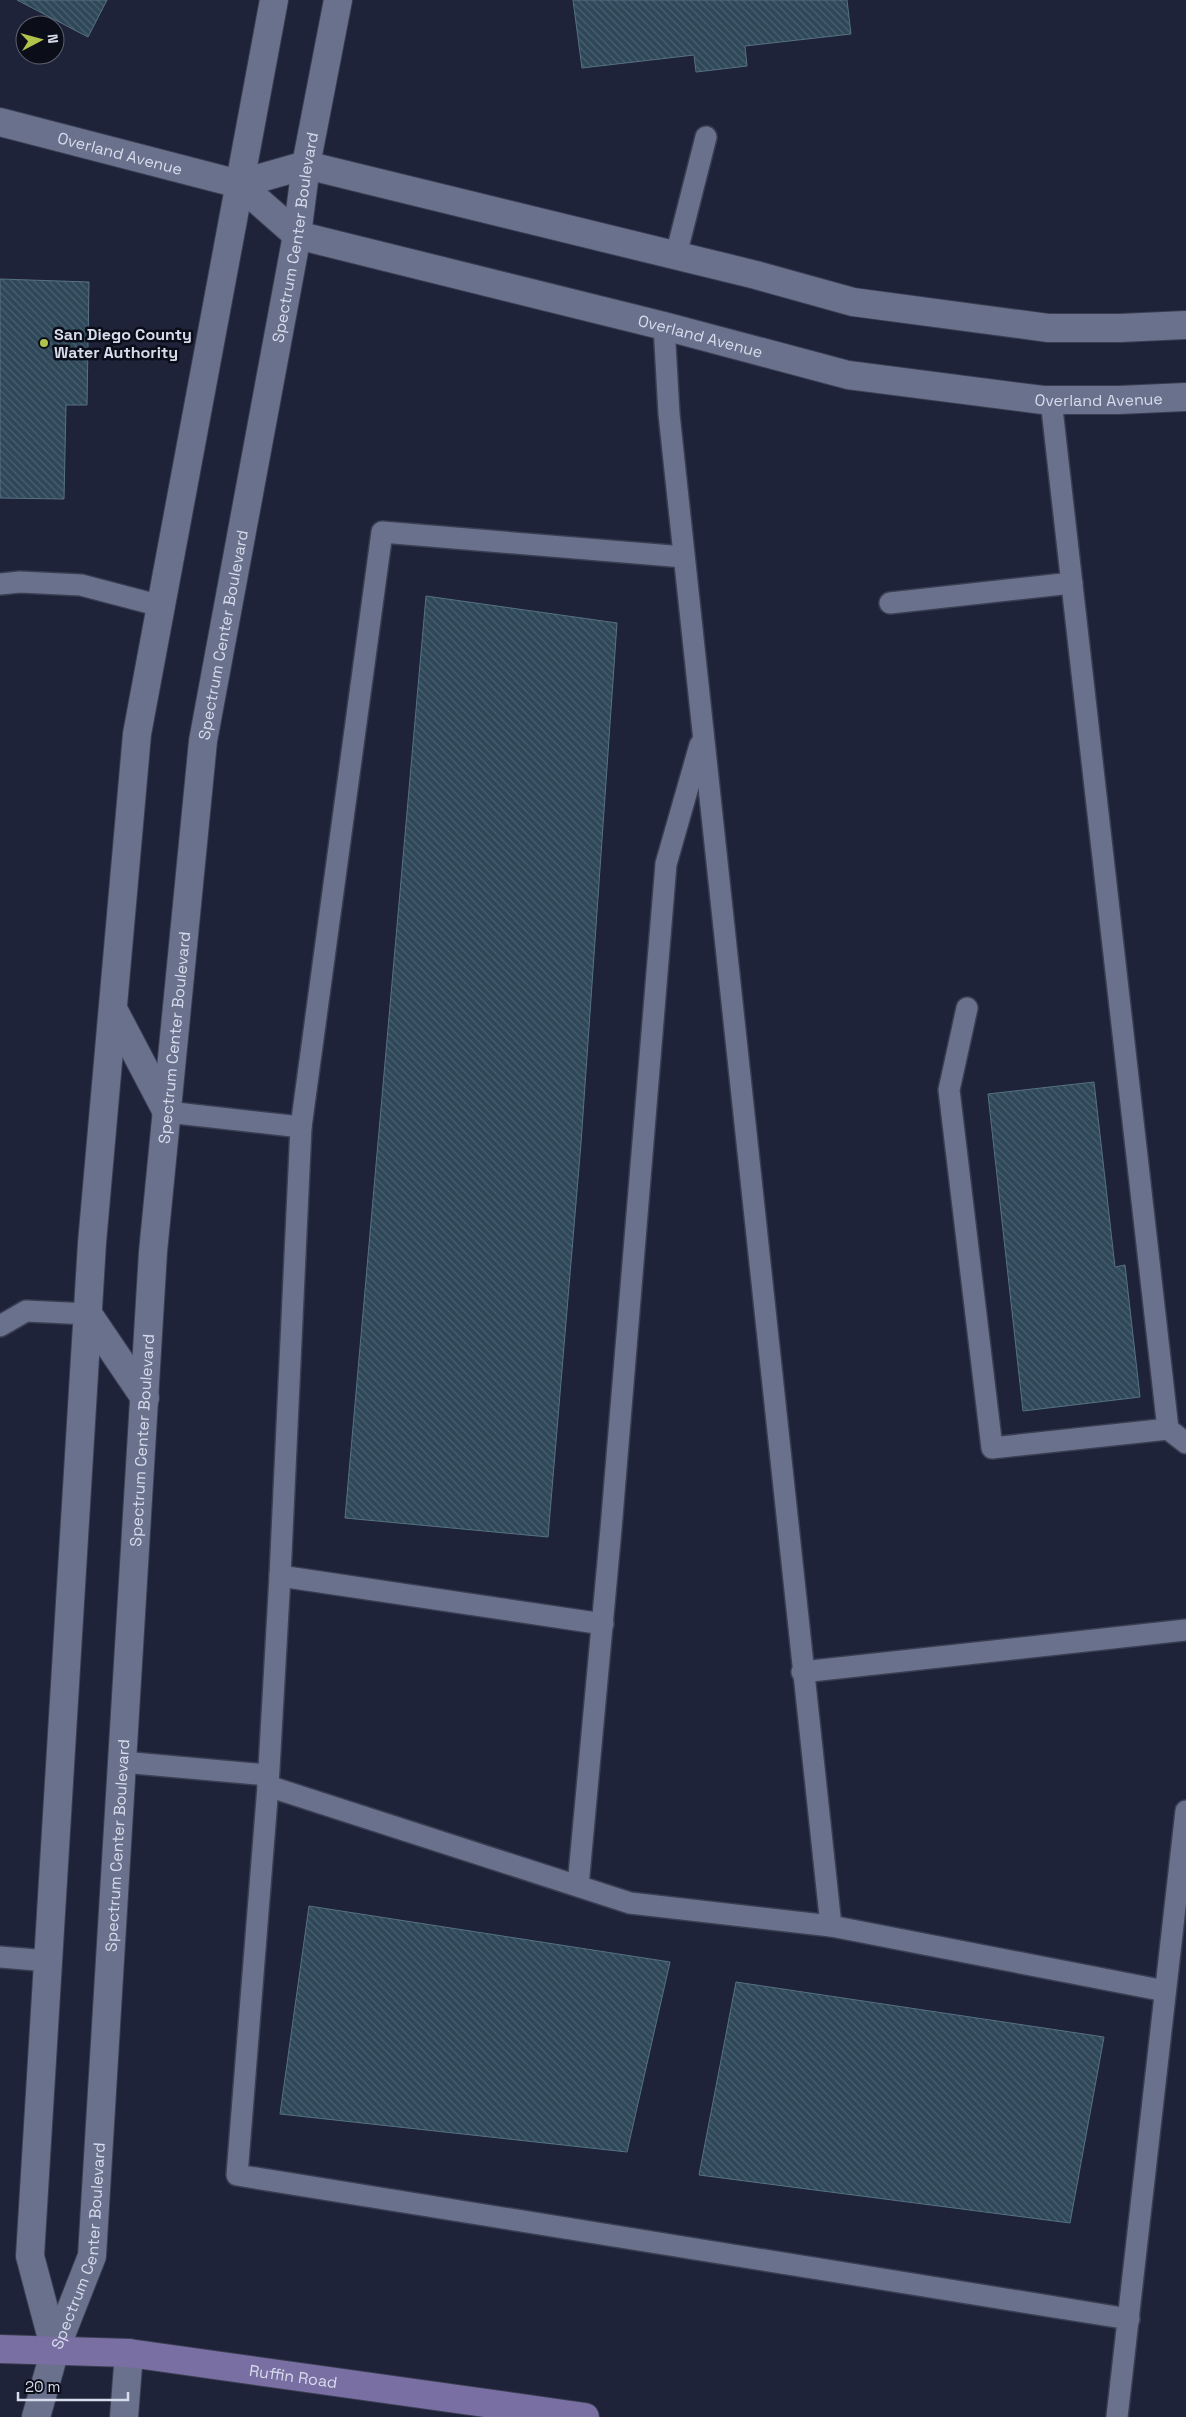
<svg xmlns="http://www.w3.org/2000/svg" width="1186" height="2417" font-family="'Space Grotesk',sans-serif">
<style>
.building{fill:url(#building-back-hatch);stroke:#567184}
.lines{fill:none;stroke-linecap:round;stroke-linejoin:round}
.service-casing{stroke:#3a3e52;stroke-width:24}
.tertiary-casing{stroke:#3a3e52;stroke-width:30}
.secondary-casing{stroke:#3a3e52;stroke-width:30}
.service{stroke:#69718c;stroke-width:21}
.tertiary{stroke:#69718c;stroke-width:28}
.secondary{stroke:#796fa3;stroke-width:28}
.poi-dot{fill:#b2c34c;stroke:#0b0d18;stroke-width:2}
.labels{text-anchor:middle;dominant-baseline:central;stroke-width:5;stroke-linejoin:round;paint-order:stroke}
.street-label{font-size:16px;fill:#d7dcec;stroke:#0b0d18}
.poi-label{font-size:16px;font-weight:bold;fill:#d7dcec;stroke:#0b0d18;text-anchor:start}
</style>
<defs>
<pattern id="building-back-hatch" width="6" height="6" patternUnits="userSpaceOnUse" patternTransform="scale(1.25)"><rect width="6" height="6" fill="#2e4759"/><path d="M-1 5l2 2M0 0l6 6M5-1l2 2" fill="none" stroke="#4c6171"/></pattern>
</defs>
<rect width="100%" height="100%" fill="#1e233a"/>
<!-- building -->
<g class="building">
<path d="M17,0H107L88,37Z"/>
<path d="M573,0H847L851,34L745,46L747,66L696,72L694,55L582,68Z"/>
<path d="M0,279L89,282L87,405H66L64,499L0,498Z"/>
<path d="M426,596L617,623L581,1143L548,1537L345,1518Z"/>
<path d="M1094,1082L1115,1267L1125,1265L1140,1397L1023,1411L988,1094Z"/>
<path d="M309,1906L670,1962L627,2152L280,2114Z"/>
<path d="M736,1982L1104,2037L1070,2223L699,2175Z"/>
</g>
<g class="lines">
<!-- service casing -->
<g class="service-casing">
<g id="service">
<path d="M676,255L706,137"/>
<path d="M664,326L669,414L831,1926L1165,1991"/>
<path d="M1051,400L1168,1429L1186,1443"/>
<path d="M684,557L382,532L301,1127L280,1576L268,1786L237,2175L1129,2319"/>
<path d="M0,584L20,582L81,585L161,606"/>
<path d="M890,603L1072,583"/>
<path d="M967,1008L949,1090L992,1448L1168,1429"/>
<path d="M167,1112L301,1127"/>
<path d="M0,1326L26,1311L88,1314"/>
<path d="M280,1576L603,1624"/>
<path d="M802,1672L1186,1630"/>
<path d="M122,1762L268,1775"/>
<path d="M268,1786L630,1903L831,1926"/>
<path d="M578,1886L611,1529L666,864L700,745"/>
<path d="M0,1957L48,1961"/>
<path d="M1117,2417L1186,1811"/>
</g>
</g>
<!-- tertiary casing -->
<g class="tertiary-casing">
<g id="tertiary">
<path id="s1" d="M0,122L239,184L297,235L664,326L848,375L1043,400H1119L1186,397"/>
<path d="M239,184L306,165L756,275L853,302L1048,328H1120L1186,325"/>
<path d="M113,1009L167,1112"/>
<path d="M88,1314L145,1398"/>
<path d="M55,2350L30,2256L92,1243L137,734L274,0"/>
<path id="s2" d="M36,2417L55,2350L92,2256L153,1252L203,741L297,235L306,165L338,0"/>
<path d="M124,2417L129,2353"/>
</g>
</g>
<!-- secondary casing -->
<g class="secondary-casing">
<g id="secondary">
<path id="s3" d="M0,2349L129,2353L585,2417"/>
</g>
</g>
<!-- service -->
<use href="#service" class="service"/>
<!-- tertiary -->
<use href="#tertiary" class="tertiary"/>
<!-- secondary -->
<use href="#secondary" class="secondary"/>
</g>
<!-- markers -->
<circle class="poi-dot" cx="44" cy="343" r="5"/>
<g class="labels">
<!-- street labels -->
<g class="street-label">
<text stroke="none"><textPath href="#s1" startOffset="124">Overland Avenue</textPath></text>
<text stroke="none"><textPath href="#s2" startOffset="2202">Spectrum Center Boulevard</textPath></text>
<text stroke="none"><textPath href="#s1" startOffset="740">Overland Avenue</textPath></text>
<text stroke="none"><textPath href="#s1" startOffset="1145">Overland Avenue</textPath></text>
<text stroke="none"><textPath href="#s2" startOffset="1798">Spectrum Center Boulevard</textPath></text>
<text stroke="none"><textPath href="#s2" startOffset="1392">Spectrum Center Boulevard</textPath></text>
<text stroke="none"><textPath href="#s2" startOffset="988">Spectrum Center Boulevard</textPath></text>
<text stroke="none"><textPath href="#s2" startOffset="582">Spectrum Center Boulevard</textPath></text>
<text stroke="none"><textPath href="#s2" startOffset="178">Spectrum Center Boulevard</textPath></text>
<text stroke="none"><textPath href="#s3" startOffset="295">Ruffin Road</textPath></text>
</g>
<!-- poi labels -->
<g class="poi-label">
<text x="54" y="334">San Diego County<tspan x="54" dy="18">Water Authority</tspan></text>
</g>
</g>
<!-- north arrow -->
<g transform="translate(40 40) rotate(84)"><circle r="24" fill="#0b0d18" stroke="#5d606d"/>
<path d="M0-4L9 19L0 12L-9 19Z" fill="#b2c34c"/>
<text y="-8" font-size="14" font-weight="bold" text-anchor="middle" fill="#d7dcec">N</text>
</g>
<!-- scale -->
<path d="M18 2392v8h110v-8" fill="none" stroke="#d7dcec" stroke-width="2.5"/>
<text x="25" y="2392" font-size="15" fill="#d7dcec" stroke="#0b0d18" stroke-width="4" paint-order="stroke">20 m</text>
</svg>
